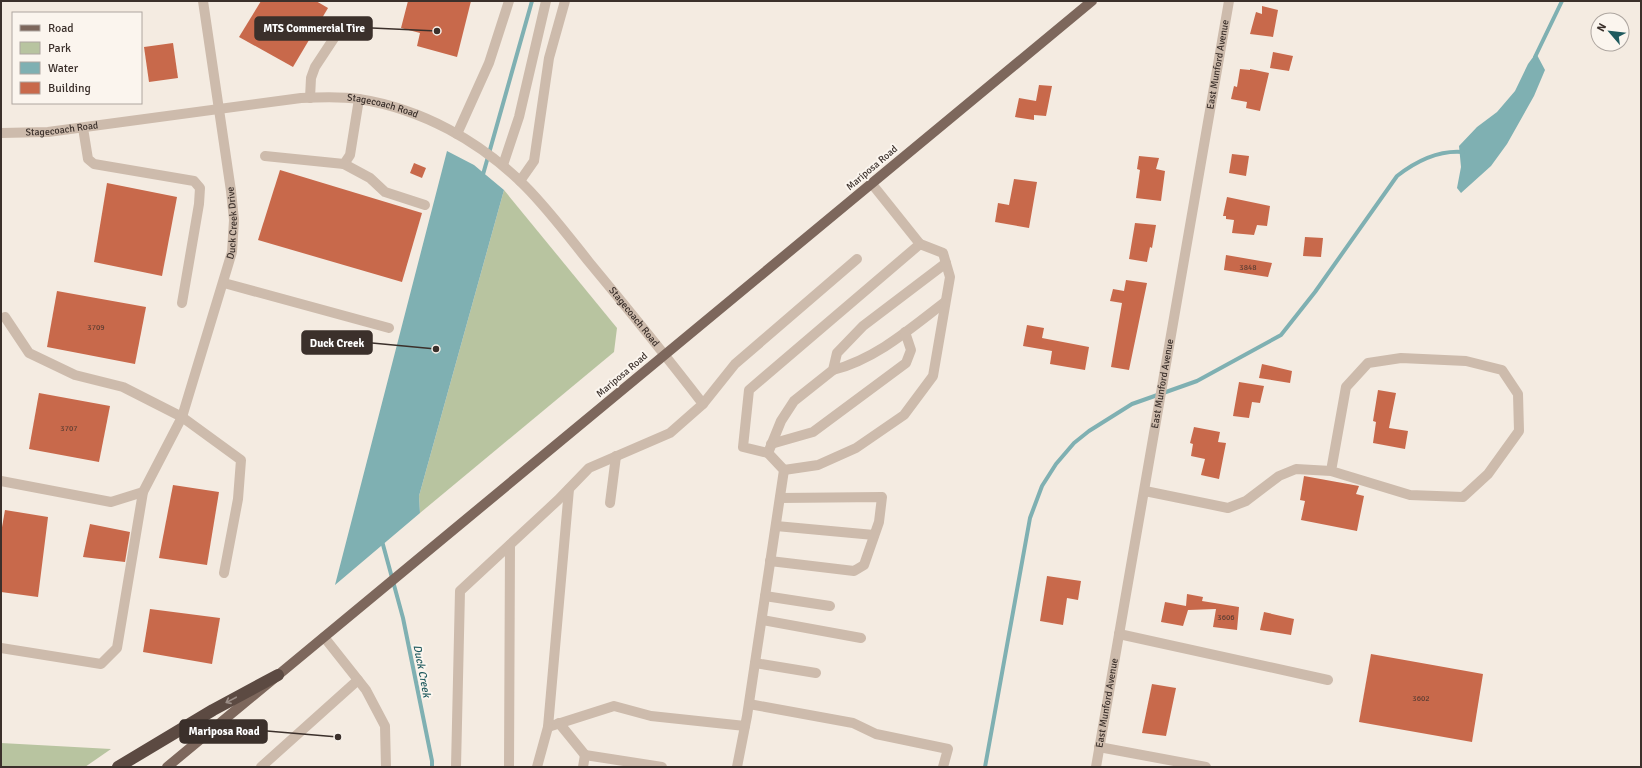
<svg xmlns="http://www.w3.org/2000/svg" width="1642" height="768" font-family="Signika,sans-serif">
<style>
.green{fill:#b8c4a0}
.water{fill:#7fb0b2}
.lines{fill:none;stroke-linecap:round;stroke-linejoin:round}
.stream{stroke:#7fb0b2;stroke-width:4}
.building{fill:#c8694b}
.minor{stroke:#cdbbac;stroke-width:10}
.major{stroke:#7d675c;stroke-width:10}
.highway{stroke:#5c4a42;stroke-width:12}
.oneway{stroke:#9c8e87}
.labels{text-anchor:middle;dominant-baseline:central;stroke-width:4;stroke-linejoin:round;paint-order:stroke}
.number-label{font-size:8px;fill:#5e3e33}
.street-label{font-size:10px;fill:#3b302b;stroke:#fbf5ee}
.water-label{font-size:11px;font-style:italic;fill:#1f5a5e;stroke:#fbf5ee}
.leader{fill:none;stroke:#3b302b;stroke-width:1.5}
.callout-dot{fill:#3b302b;stroke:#fbf5ee;stroke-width:1.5}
.callout{fill:#3b302b;stroke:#3b302b;stroke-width:1.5}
.callout-label{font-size:11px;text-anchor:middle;font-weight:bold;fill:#fff}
</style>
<rect width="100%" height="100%" fill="#f4ebe1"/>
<!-- green -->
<g class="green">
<path d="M504,190L617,328L614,352L420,513L419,496Z"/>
<path d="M1,743L111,749L85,767H1Z"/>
</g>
<!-- water -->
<g class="water">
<path d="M1536,53L1545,70L1534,96L1507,144L1491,166L1461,193L1457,188L1461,167L1459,146L1477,127L1497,112L1515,91L1528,64Z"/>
<path d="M447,151L474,165L504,190L419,496L420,513L335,585Z"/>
</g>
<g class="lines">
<!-- stream -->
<g class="stream">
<path d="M1535,57L1562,1"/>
<path d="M482,178L532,1"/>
<path d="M382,541L403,618L432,761V767"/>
<path d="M985,767L1030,518L1042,486L1056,464L1074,443L1089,431L1132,404L1197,381L1281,335L1315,292L1397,176C1415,162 1439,150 1463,152"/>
</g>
</g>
<!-- building -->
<g class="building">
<path d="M261,1H316L328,8L293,67L239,37Z"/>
<path d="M408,1H471L457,57L417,46L420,33L401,28Z"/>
<path d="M1262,6L1278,10L1273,37L1250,34L1256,12L1262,14Z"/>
<path d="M173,43L178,78L149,82L144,47Z"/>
<path d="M1273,52L1293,56L1289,71L1270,68Z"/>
<path d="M1240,69L1250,70V69L1269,73L1260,111L1246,108L1247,102L1231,99L1234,86L1237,87Z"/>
<path d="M1039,85L1052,86L1046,116L1034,115V120L1015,117L1019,98L1036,101Z"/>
<path d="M1232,154L1249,156L1246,176L1229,173Z"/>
<path d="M1139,156L1159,158L1156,169L1165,171L1161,201L1136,198L1140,170L1137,169Z"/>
<path d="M414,163L426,168L422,178L410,173Z"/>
<path d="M280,170L422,213L402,282L258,240Z"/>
<path d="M1014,179L1037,182L1029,228L995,222L998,203L1009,205Z"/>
<path d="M107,183L177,197L162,276L94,262Z"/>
<path d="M1227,197L1270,206L1267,226L1257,225L1254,235L1232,233L1234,220L1226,219V216H1223Z"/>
<path d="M1135,223L1156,225L1152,248L1150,247L1147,262L1129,259Z"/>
<path d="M1305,237L1323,238L1321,257L1303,256Z"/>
<path d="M1226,255L1272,263L1268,277L1224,270Z"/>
<path d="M1126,280L1147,283L1129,370L1111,367L1122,303L1110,301L1113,289L1124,291Z"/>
<path d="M57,291L146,307L135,364L47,347Z"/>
<path d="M1027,325L1044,328L1042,338L1089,347L1085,370L1050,364L1052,351L1023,346Z"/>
<path d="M1262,364L1292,371L1290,383L1259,378Z"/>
<path d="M1239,382L1264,386L1260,403L1252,402L1249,418L1233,416Z"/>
<path d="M1378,390L1396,393L1389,428L1408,431L1405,449L1373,443L1376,422L1373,421Z"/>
<path d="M39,393L110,406L99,462L29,449Z"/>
<path d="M1194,427L1220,432L1218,442L1226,443L1219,479L1201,475L1205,459L1191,456L1193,444L1190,443Z"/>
<path d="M1304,476L1359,486L1356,494L1364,496L1357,531L1301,520L1305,501L1300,500Z"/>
<path d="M173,485L219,492L207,565L159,558Z"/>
<path d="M5,510L48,517L38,597L1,592V533Z"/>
<path d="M90,524L130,532L125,562L83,557Z"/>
<path d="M1047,576L1081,581L1078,600L1067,598L1063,625L1040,621Z"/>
<path d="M1187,594L1203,597L1202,601L1239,607L1237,630L1213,627L1216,609L1188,610L1183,626L1161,622L1165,602L1186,606Z"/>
<path d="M150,609L220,618L212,664L143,652Z"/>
<path d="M1264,612L1294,619L1291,635L1260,630Z"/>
<path d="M1371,654L1483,674L1472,742L1359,722Z"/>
<path d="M1152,684L1176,688L1166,736L1142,733Z"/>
</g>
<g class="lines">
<!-- minor -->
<g class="minor">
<path d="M310,98L311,78L315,67L344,23"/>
<path d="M83,128L88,159L94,164L194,181L200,188L199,204L182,303"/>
<path id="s1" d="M1,133L48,132L301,98C320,97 340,96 359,99C422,109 480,141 525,186C548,209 569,237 589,262C628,309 666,356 703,404L670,433L589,468L558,500L460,591L456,767"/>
<path d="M457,134L489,63L509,1"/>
<path d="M265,156L344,164L350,155L359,99"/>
<path d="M344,164L370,178L385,192L425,205"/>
<path d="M503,165L519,117L546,1"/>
<path d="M520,181L534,161L549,58L565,1"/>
<path d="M224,283L389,328"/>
<path d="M5,317L29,353L75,375L123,387L182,417L241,460L238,499L224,573"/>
<path d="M833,370C876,359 911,328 945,302"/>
<path d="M703,404L735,364L857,259"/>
<path d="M771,444L813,432L906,363L911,350L905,332"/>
<path d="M768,453L781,421L794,401L833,370L837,353L863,326L946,263"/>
<path d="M784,470L818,465L856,448L904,415L933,376L950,277L943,253L920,244"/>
<path d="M1,481L111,502L143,492"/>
<path d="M569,489L548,727L614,706L651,716L745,726"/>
<path d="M1145,491L1228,508L1246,501L1279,476L1296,469L1331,471L1410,495L1463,497L1488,474L1519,431L1518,394L1502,370L1466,361L1401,358L1368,363L1346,387L1331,471"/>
<path d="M610,503L616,456"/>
<path d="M776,526L874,535"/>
<path d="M770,561L854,571L864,565L879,522L882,497L780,498"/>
<path d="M765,596L830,606"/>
<path d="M762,620L861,638"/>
<path d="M1119,634L1328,680"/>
<path d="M324,637L366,690L385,726L386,767"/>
<path id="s2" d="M1,648L101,664L117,648L143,492L182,417L232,252L234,220L231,191L203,1"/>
<path d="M755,663L816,673"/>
<path d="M749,704L853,723L876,734L948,749L943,767"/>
<path d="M559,723L585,755"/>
<path d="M1099,747L1206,767"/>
<path d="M261,767L358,680"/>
<path d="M509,767L510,545"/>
<path d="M537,767L548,727"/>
<path d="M583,767L585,755L662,767"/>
<path d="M737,767L747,716L784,470L768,453L743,447L749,390L920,244L872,184"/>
<path id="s3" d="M1096,767L1229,1"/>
</g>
<!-- major -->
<path class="major" d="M167,767L1092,1"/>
<!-- highway -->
<path class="highway" d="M118,767L213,710L278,675"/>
</g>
<!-- one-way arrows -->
<defs><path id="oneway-shaft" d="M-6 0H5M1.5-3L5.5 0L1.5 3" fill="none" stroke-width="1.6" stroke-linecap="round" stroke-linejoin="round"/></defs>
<use class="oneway" href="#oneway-shaft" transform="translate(231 700) rotate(152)"/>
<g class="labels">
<!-- number labels -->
<g class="number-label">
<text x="1248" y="267">3848</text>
<text x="96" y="327">3709</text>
<text x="69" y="428">3707</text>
<text x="1226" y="617">3606</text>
<text x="1421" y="698">3602</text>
</g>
<!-- street labels -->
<g class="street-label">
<text stroke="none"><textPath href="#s3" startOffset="713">East Munford Avenue</textPath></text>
<text stroke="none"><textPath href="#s1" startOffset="385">Stagecoach Road</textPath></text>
<text stroke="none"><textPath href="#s1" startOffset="61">Stagecoach Road</textPath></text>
<text transform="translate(872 168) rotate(-40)">Mariposa Road</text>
<text stroke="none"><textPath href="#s2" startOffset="568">Duck Creek Drive</textPath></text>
<text stroke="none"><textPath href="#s1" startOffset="721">Stagecoach Road</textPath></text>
<text transform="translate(622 375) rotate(-40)">Mariposa Road</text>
<text stroke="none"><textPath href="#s3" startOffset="389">East Munford Avenue</textPath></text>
<text stroke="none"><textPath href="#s3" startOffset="65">East Munford Avenue</textPath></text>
</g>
<!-- water labels -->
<g class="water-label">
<text transform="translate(422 671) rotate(79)">Duck Creek</text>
</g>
</g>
<!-- callouts -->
<path class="leader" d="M437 31L372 28M436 349L372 343M338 737L267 731"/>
<g class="callout-dot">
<circle cx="437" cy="31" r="4"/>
<circle cx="436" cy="349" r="4"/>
<circle cx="338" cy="737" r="4"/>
</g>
<g class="callout">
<rect x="255" y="17" width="117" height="23" rx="4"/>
<rect x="302" y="331" width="70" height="23" rx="4"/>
<rect x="180" y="720" width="87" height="23" rx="4"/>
</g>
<g class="callout-label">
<text x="314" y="32">MTS Commercial Tire</text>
<text x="337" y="347">Duck Creek</text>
<text x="224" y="735">Mariposa Road</text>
</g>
<!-- border -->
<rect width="1642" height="768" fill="none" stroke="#3b302b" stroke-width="4"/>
<!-- legend -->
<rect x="12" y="12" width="130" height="92" fill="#fbf5ee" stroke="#aea6a0"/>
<rect x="20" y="25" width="20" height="6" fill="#7d675c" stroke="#aea6a0"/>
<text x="48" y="32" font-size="12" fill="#3b302b">Road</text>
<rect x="20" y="42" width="20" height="12" fill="#b8c4a0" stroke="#aea6a0"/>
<text x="48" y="52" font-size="12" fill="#3b302b">Park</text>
<rect x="20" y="62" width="20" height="12" fill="#7fb0b2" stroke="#aea6a0"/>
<text x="48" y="72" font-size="12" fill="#3b302b">Water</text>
<rect x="20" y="82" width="20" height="12" fill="#c8694b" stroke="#aea6a0"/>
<text x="48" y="92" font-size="12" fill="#3b302b">Building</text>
<!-- north arrow -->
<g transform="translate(1610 32) rotate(298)"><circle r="19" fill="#fbf5ee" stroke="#aea6a0"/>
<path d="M0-3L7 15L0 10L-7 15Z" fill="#1f5a5e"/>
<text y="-6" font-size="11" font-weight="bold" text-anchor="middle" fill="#3b302b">N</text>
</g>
</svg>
